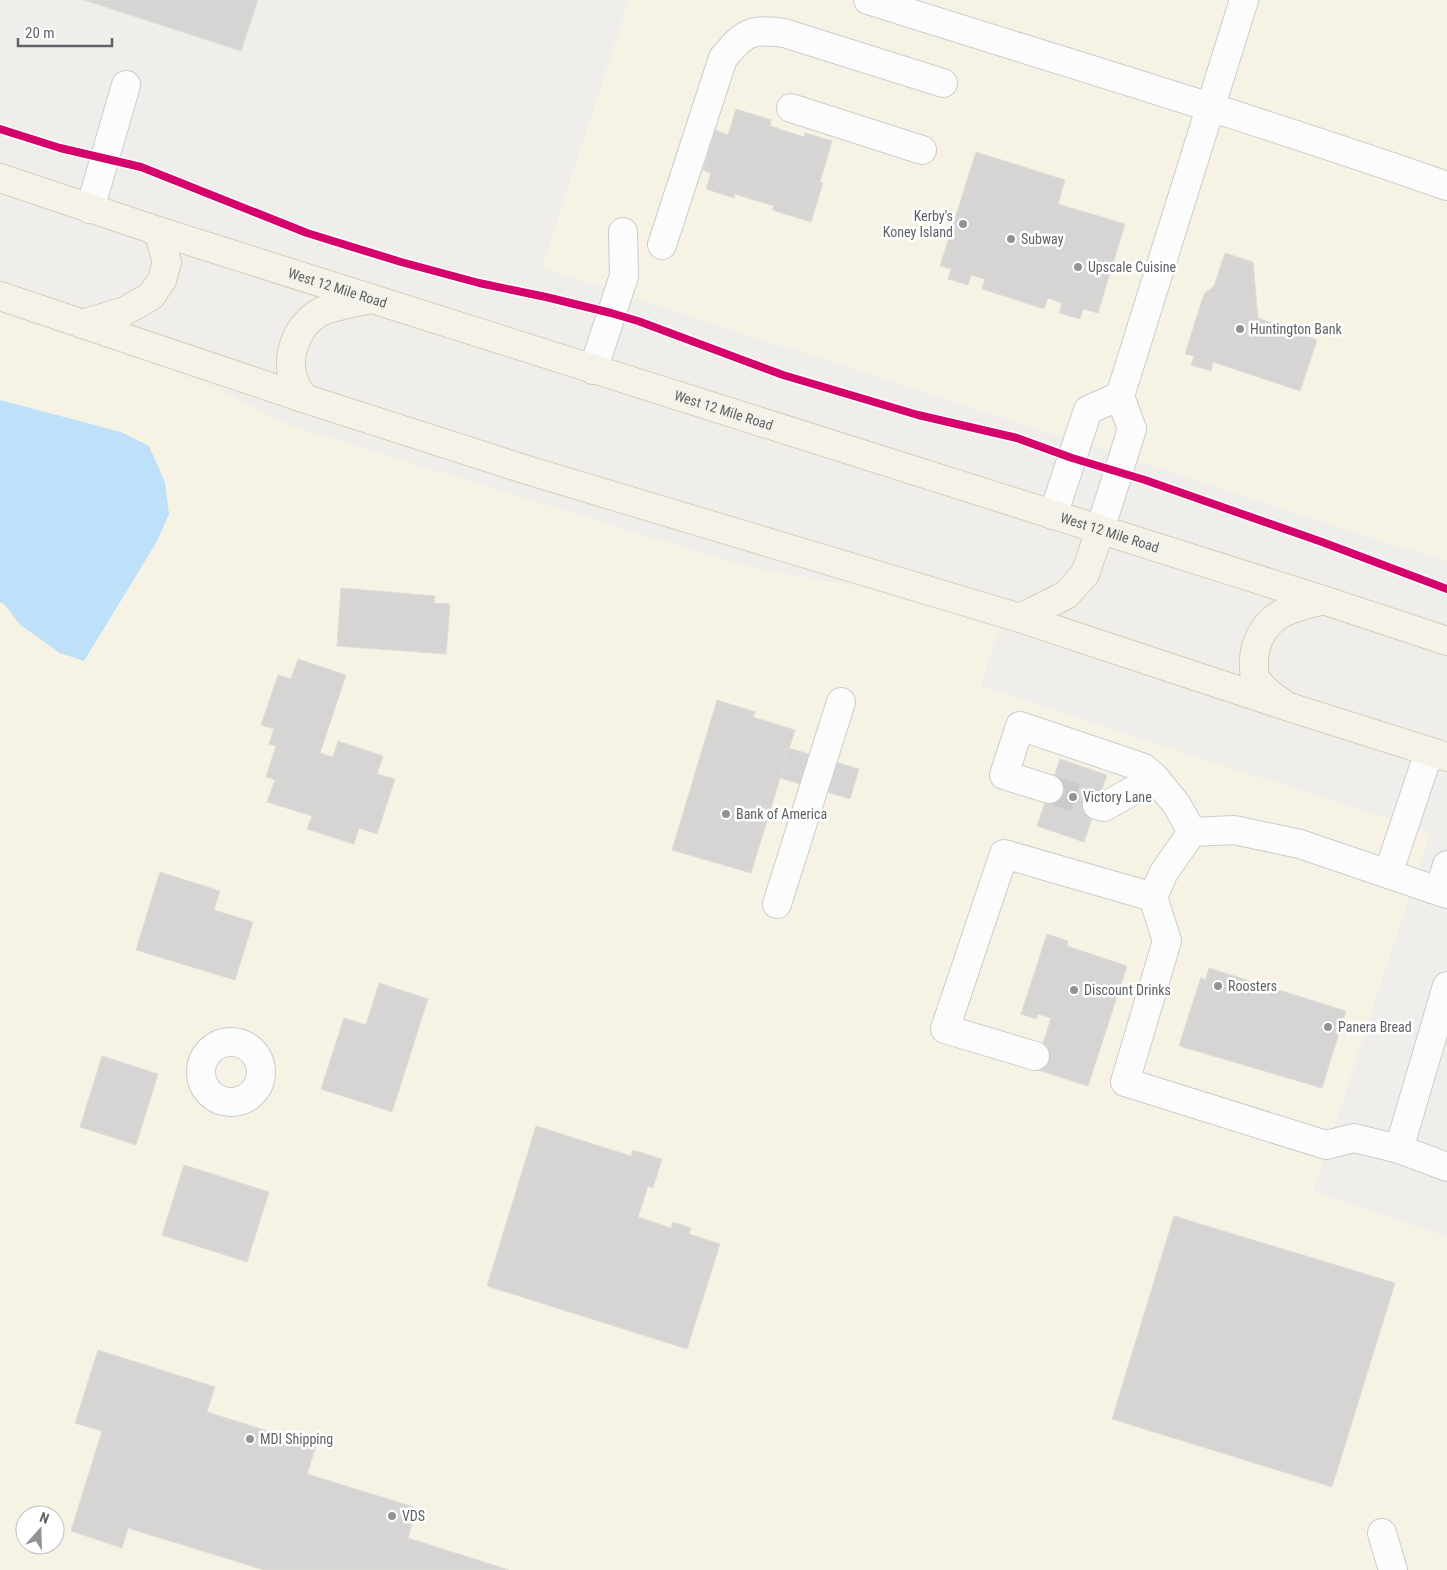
<svg xmlns="http://www.w3.org/2000/svg" width="1447" height="1570" font-family="'Roboto Condensed',sans-serif">
<style>
.commercial{fill:#f7f3e4;fill-rule:evenodd}
.water{fill:#bfe0f9}
.building{fill:#d6d5d3;stroke:#deddd9}
.lines{fill:none;stroke-linecap:round;stroke-linejoin:round}
.minor-tunnel{stroke:#cbcbca;stroke-width:28;stroke-dasharray:28 14;stroke-linecap:butt}
.minor-casing{stroke:#cbcccc;stroke-width:30}
.major-casing{stroke:#d7ceb8;stroke-width:30}
.minor{stroke:#fdfcfc;stroke-width:28}
.major{stroke:#f4f2e9;stroke-width:28}
.cycleway-casing{stroke:#fff;stroke-width:11}
.cycleway{stroke:#d6006c;stroke-width:8}
.poi-dot{fill:#919496;stroke:#fff;stroke-width:2}
.labels{text-anchor:middle;dominant-baseline:central;stroke-width:5;stroke-linejoin:round;paint-order:stroke}
.poi-label{font-size:14px;fill:#5f6368;stroke:#fff;text-anchor:start}
.street-label{font-size:14px;fill:#5f6368;stroke:#fff}
</style>
<rect width="100%" height="100%" fill="#efeeea"/>
<!-- commercial -->
<g class="commercial">
<path d="M629,0H1447V562L542,268Z"/>
<path d="M0,313L160,367L216,387L273,418L301,429L738,564L773,572L858,586L998,628L981,686L1430,833L1313,1192L1447,1237V1570H0ZM25,1515H55V1545H25Z"/>
</g>
<!-- water -->
<path class="water" d="M0,400L121,432L149,446L165,482L169,514L156,543L84,661L60,653L19,624L5,605L0,602Z"/>
<!-- building -->
<g class="building">
<path d="M84,0H258L241,51Z"/>
<path d="M736,109L771,120L770,126L804,137L805,133L832,141L820,182L823,183L811,222L772,210L774,206L735,194L734,198L706,189L711,173L703,170L715,130L728,135Z"/>
<path d="M976,152L1065,180L1058,204L1125,224L1098,313L1083,309L1080,319L1059,313L1062,303L1048,298L1044,309L982,289L985,279L971,275L968,285L948,279L951,269L940,266Z"/>
<path d="M1225,253L1253,262L1258,318L1317,340L1300,391L1213,362L1211,371L1191,365L1194,356L1185,354L1204,294L1214,286Z"/>
<path d="M341,588L435,596L434,603L450,604L446,654L337,646Z"/>
<path d="M298,659L346,675L320,753L333,757L338,741L383,756L377,774L395,779L377,834L359,828L354,844L307,829L312,816L267,802L275,780L266,777L276,746L269,744L274,729L261,725L278,675L291,679Z"/>
<path d="M717,700L755,712L753,717L795,730L751,873L672,850Z"/>
<path d="M789,748L859,769L850,799L780,778Z"/>
<path d="M1060,759L1107,775L1084,842L1037,826Z"/>
<path d="M160,872L220,891L214,910L253,922L235,980L136,950Z"/>
<path d="M1047,934L1068,941L1067,946L1127,966L1088,1086L1035,1069L1051,1018L1038,1014L1036,1019L1021,1014Z"/>
<path d="M1209,968L1346,1011L1322,1088L1179,1046L1201,977L1205,980Z"/>
<path d="M379,983L428,999L392,1112L321,1089L344,1018L366,1025Z"/>
<path d="M102,1056L158,1074L136,1145L80,1127Z"/>
<path d="M536,1126L631,1156L633,1150L662,1159L653,1188L648,1186L638,1217L671,1228L673,1222L691,1228L689,1234L720,1244L687,1349L487,1286Z"/>
<path d="M184,1165L269,1192L247,1262L162,1235Z"/>
<path d="M1174,1216L1395,1283L1332,1487L1112,1419Z"/>
<path d="M98,1350L215,1387L207,1412L316,1446L307,1474L417,1508L408,1538L509,1570H264L128,1528L122,1548L71,1531L102,1431L75,1423Z"/>
</g>
<g class="lines">
<!-- minor-tunnel -->
<path class="minor-tunnel" d="M1049,789L1097,805"/>
<!-- minor casing -->
<g class="minor-casing">
<g id="minor">
<path d="M868,0C1061,61 1256,119 1447,186"/>
<path d="M791,108L922,150"/>
<path d="M90,209L126,85"/>
<path d="M662,245L723,58C744,33 750,28 784,33L943,83"/>
<path d="M593,370L624,276L623,232"/>
<path d="M1053,515L1088,410L1120,396"/>
<path d="M1100,530L1132,429L1120,396L1244,0"/>
<path d="M1155,778L1177,805L1192,832"/>
<path d="M1049,789L1004,775L1020,726L1144,768L1155,778L1104,807L1097,805"/>
<path d="M1388,874L1429,752"/>
<path d="M1439,891L1447,865"/>
<path d="M1447,894L1300,844L1234,830L1192,832L1164,872L1153,897L1167,941L1125,1082L1326,1145L1354,1138L1399,1149L1447,1167"/>
<path d="M777,904L841,702"/>
<circle cx="231" cy="1072" r="30"/>
<path d="M1035,1056L945,1029L1004,854L1153,897"/>
<path d="M1399,1149L1447,986"/>
<path d="M1382,1533L1393,1570"/>
</g>
</g>
<!-- major casing -->
<g class="major-casing">
<g id="major">
<path id="s1" d="M0,178L158,231L1323,600L1447,641"/>
<path d="M0,296L303,398L527,470L1020,618L1289,707L1447,757"/>
<path d="M82,324L125,311L151,296L162,280L167,262L158,231"/>
<path d="M303,398C300,392 296,387 294,381C284,355 299,320 325,310C339,305 355,303 370,299"/>
<path d="M1020,618L1066,595L1085,574L1100,530"/>
<path d="M1280,701C1270,695 1261,688 1255,677C1254,674 1254,669 1254,665C1253,646 1262,626 1279,615C1292,607 1309,604 1323,600"/>
</g>
</g>
<!-- minor -->
<use href="#minor" class="minor"/>
<!-- major -->
<use href="#major" class="major"/>
<!-- cycleway casing -->
<g class="cycleway-casing">
<path id="cycleway" d="M0,129L60,148L141,167L307,233L401,262L479,283L546,297L611,313L638,321L783,375L918,415L1017,438L1072,458L1145,480L1322,542L1447,589"/>
</g>
<!-- cycleway -->
<use href="#cycleway" class="cycleway"/>
</g>
<!-- markers -->
<g class="poi-dot">
<circle cx="963" cy="224" r="5"/>
<circle cx="1011" cy="239" r="5"/>
<circle cx="1078" cy="267" r="5"/>
<circle cx="1240" cy="329" r="5"/>
<circle cx="1073" cy="797" r="5"/>
<circle cx="726" cy="814" r="5"/>
<circle cx="1218" cy="986" r="5"/>
<circle cx="1074" cy="990" r="5"/>
<circle cx="1328" cy="1027" r="5"/>
<circle cx="250" cy="1439" r="5"/>
<circle cx="392" cy="1516" r="5"/>
</g>
<g class="labels">
<!-- poi labels -->
<g class="poi-label">
<text x="953" y="216" text-anchor="end">Kerby's<tspan x="953" dy="16">Koney Island</tspan></text>
<text x="1021" y="239">Subway</text>
<text x="1088" y="267">Upscale Cuisine</text>
<text x="1250" y="329">Huntington Bank</text>
<text x="1083" y="797">Victory Lane</text>
<text x="736" y="814">Bank of America</text>
<text x="1228" y="986">Roosters</text>
<text x="1084" y="990">Discount Drinks</text>
<text x="1338" y="1027">Panera Bread</text>
<text x="260" y="1439">MDI Shipping</text>
<text x="402" y="1516">VDS</text>
</g>
<!-- street labels -->
<g class="street-label">
<text stroke="none"><textPath href="#s1" startOffset="355">West 12 Mile Road</textPath></text>
<text stroke="none"><textPath href="#s1" startOffset="760">West 12 Mile Road</textPath></text>
<text stroke="none"><textPath href="#s1" startOffset="1165">West 12 Mile Road</textPath></text>
</g>
</g>
<!-- north arrow -->
<g transform="translate(40 1530) rotate(20)"><circle r="24" fill="#ffffff" stroke="#bfc1c3"/>
<path d="M0-4L9 19L0 12L-9 19Z" fill="#919496"/>
<text y="-8" font-size="14" font-weight="bold" text-anchor="middle" fill="#5f6368">N</text>
</g>
<!-- scale -->
<path d="M18 38v8h94v-8" fill="none" stroke="#5f6368" stroke-width="2.5"/>
<text x="25" y="38" font-size="15" fill="#5f6368" stroke="#ffffff" stroke-width="4" paint-order="stroke">20 m</text>
</svg>
